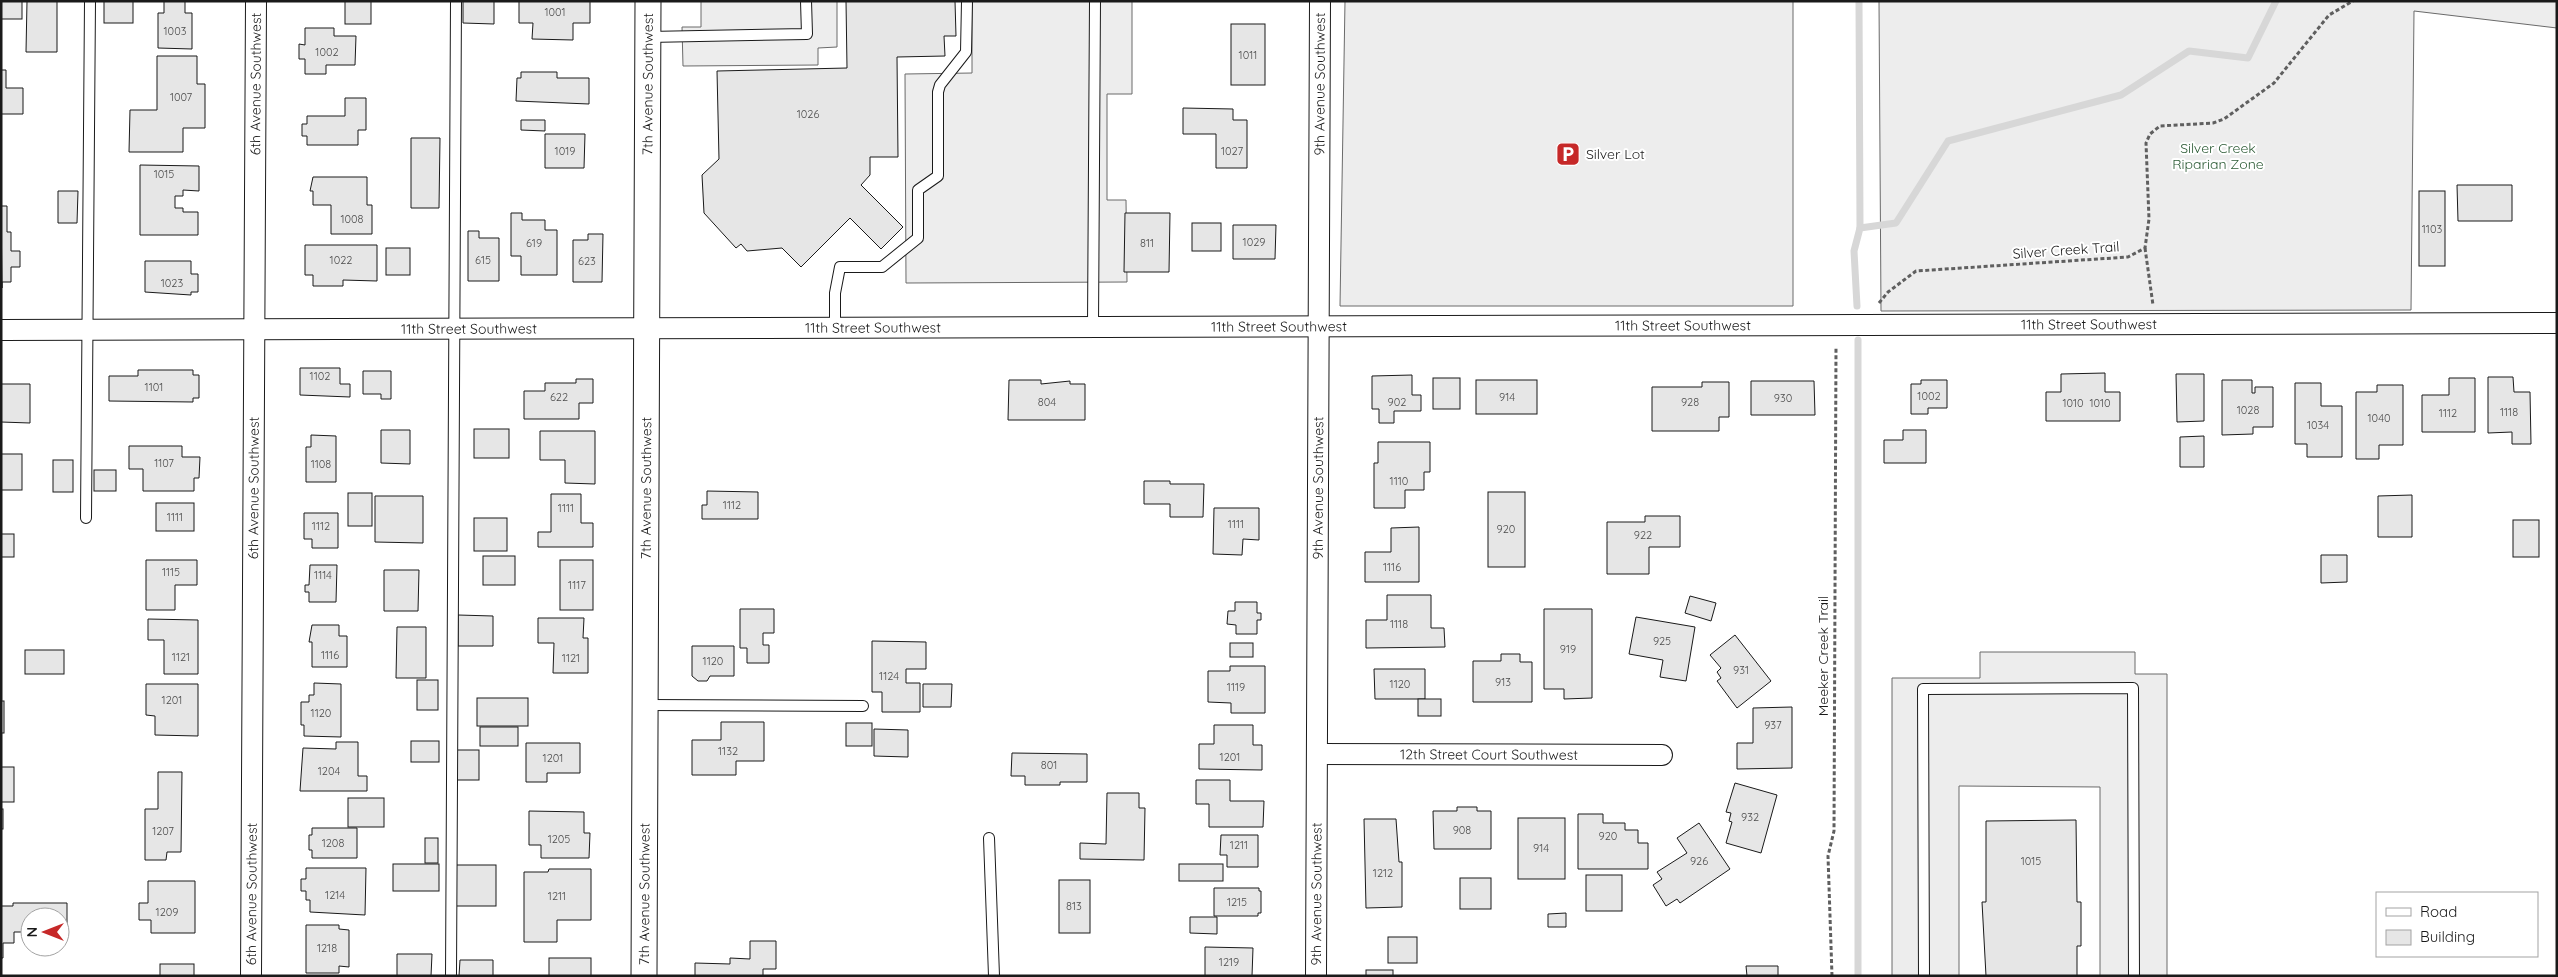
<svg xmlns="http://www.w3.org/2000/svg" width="2558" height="977" font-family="Quicksand,sans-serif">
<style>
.built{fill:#ededed;stroke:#6a6a6a}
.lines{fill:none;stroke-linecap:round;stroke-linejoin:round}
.stream{stroke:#d7d7d7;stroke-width:7}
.building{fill:#e6e6e6;stroke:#1a1a1a}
.service-casing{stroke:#1a1a1a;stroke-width:12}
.minor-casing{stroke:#1a1a1a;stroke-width:22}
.tertiary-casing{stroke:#1a1a1a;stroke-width:27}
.path{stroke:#5f5f5f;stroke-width:3;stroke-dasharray:4 2.5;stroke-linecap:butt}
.service{stroke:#fff;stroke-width:10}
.minor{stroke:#fff;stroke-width:20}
.tertiary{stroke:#fff;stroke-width:25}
.labels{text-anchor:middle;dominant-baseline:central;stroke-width:4;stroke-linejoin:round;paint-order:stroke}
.number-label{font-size:11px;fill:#4d4d4d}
.street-label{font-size:14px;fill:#1a1a1a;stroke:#fff}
.park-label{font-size:14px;fill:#2b5a34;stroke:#fff}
.poi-label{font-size:14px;fill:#1a1a1a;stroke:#fff;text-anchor:start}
</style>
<rect width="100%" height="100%" fill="#fff"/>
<!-- built -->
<g class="built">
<path d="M701,1H837V47L818,48V65L683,66L682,27H701Z"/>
<path d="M972,1H1132V94H1107V200H1126L1127,282L906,283L905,74L972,73Z"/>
<path d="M1345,1H1793V306H1340Z"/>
<path d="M1879,1H2557V28L2414,11L2411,310L1881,311Z"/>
<path d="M1980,652H2135V674H2167V976H2100V787L1959,786V976H1892V678H1980Z"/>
</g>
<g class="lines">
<!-- stream -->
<g class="stream">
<path d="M1859,1L1860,228"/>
<path d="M1857,306L1854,251L1860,228L1896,223L1948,141L2121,95L2189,51L2248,58L2276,1"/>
<path d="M1858,976V340"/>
</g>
</g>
<!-- building -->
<g class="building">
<rect x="1" y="1" width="21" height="18"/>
<path d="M27,1H57V52H26Z"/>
<rect x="104" y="1" width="29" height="22"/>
<path d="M164,1H185V13H192V49L158,48V13H164Z"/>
<rect x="345" y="1" width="26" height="23"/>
<path d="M463,1H494V24L463,23Z"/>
<path d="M519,1H590V23H573V40L532,39L533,23H519Z"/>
<path d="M846,1H955L956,36H944L945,56L897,57L898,157H870V175L861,185L903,227L881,249L850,218L801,267L782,248L747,251L741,244L736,248L704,213L702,175L719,159L717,71L847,68Z"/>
<rect x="1231" y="24" width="34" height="61"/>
<path d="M305,28H334V36H356L355,65H326V74H305V59H299V44L305,45Z"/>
<path d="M157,56H197V84H205V128H183V152H129L130,110H157Z"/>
<path d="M1,70H6V88H23V114H1Z"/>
<path d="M521,72H557V78H589V104L516,101L517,78H521Z"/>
<path d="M345,98H366V130H358V145H307V136H302V124H307V116H345Z"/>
<path d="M1183,108L1233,109V120H1247V168H1216V134H1183Z"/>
<path d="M521,120H545V131L521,130Z"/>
<path d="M545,134H585L584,168H545Z"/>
<path d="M411,138H440L439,208H411Z"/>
<path d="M140,165L199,166V191L183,190V196H175V208H183V212H198V235H140Z"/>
<path d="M313,177H367V205H372V234H331V205H313V191H310Z"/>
<path d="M2457,185H2512V221H2458Z"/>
<path d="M58,191H78L77,223H58Z"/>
<rect x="2419" y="191" width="26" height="75"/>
<path d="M1,206H7V232H11V251H20V267H11V282H2V288Z"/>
<path d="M511,213H522V220H545V230H557V275H521V256H511Z"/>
<path d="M1125,213H1170L1169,272H1124Z"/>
<rect x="1192" y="223" width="29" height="28"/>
<path d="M1233,225H1276L1275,259H1233Z"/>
<path d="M468,231H479V238H499V281H468Z"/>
<path d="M588,234H603L602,282H573V240H588Z"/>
<path d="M305,245H377V281L343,280V286H313V275H305Z"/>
<rect x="386" y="248" width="24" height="27"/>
<path d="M145,261H191V274H198V292H191V295L145,292Z"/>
<path d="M300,368H340V384H350V397L300,395Z"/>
<path d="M138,370H193V375H199V398H193V402L109,401V376H138Z"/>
<path d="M363,371H391V399H381V394H363Z"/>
<path d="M2105,373V392H2120V421H2046V392H2061V374Z"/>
<path d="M2176,374H2204V421L2177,422Z"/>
<path d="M1412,375V395H1421V411H1394V423H1379V409H1372V376Z"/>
<path d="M2488,377H2513L2514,392H2530L2531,444H2512V432L2488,433Z"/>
<rect x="1433" y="378" width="27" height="31"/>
<path d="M2449,378H2475V432H2422V395H2449Z"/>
<path d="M576,379H593V403H579V419H524V391H545V383H576Z"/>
<path d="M1009,380H1041V384L1070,381V384H1085V420H1008Z"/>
<rect x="1476" y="380" width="61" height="34"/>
<path d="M1921,380H1947V408H1928V414H1911V384H1921Z"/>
<path d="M2222,380H2252V393H2255V387H2273V427H2253V434L2222,435Z"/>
<path d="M1751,381H1814L1815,415H1751Z"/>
<path d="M1702,382H1729V417H1719V431H1652V387H1702Z"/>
<path d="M2295,383H2321V406H2342V457H2307V444H2295Z"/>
<path d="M1,384H30V423L1,422Z"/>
<path d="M2377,385H2403V445H2379V459H2356V392H2377Z"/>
<rect x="474" y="429" width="35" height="29"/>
<path d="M381,430H410V464L381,463Z"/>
<path d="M1903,430H1926V463H1884V440H1903Z"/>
<path d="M540,431H595V484L565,483V460H540Z"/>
<path d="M311,435L336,436V482H306V447H311Z"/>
<path d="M2204,436V467H2180V437Z"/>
<path d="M1378,442H1430V472H1424V490H1405V508H1374V463H1378Z"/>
<path d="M129,446H182V457H200L199,478H194V491H143V469H129Z"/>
<rect x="1" y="454" width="21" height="36"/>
<rect x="53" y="460" width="20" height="32"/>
<rect x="94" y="470" width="22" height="21"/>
<path d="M1144,481H1170V484H1204L1203,517H1170V504H1144Z"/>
<path d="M707,491L758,492V519H702V505H707Z"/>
<rect x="1488" y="492" width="37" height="75"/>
<rect x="348" y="493" width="24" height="33"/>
<path d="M551,494H581V523H593V547H538V532H551Z"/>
<path d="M2412,495V537H2378V496Z"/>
<path d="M375,496H423V543L375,542Z"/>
<rect x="156" y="503" width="38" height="28"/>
<path d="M1214,508H1259V540L1243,539L1242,555L1213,554Z"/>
<path d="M304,513H338V548H312V539H304Z"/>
<path d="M1645,516H1680V547H1649V574H1607V522H1645Z"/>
<rect x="474" y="518" width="33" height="33"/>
<rect x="2513" y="520" width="26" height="37"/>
<path d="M1419,527V582H1365V552H1391V528Z"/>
<rect x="1" y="534" width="13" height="23"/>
<path d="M2321,555H2347V582L2321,583Z"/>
<rect x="483" y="556" width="32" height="29"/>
<path d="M146,560H197V585H175V610H146Z"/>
<rect x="560" y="560" width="33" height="50"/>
<path d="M310,565H337L336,602H309V592H305V585H309Z"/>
<path d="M384,570H419L418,611H384Z"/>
<path d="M1387,595H1431V628H1444L1445,647L1366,648V620H1387Z"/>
<path d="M1690,596L1716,603L1711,621L1685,613Z"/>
<path d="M1235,602H1257V613H1261V620H1257V634H1236V625L1227,624L1228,611H1235Z"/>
<path d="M740,609H774V633H763V645H769V663H747V648H740Z"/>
<path d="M1544,609H1592V698L1564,699V689H1544Z"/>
<path d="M458,615L493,616V646H458Z"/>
<path d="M1636,617L1695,627L1686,681L1660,677L1663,660L1629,654Z"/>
<path d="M538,618H584L583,638H588V673H553L554,643H538Z"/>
<path d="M148,619L198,620V674H164V640H148Z"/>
<path d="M312,625H339V636H347V667H312V642H309Z"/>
<path d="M397,627H426V678H396Z"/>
<path d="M1735,635L1771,681L1737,708L1717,681L1721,678L1717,672L1721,668L1710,655Z"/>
<path d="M872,641L926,642V669H906V683H920V712H882V692H872Z"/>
<rect x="1230" y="643" width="23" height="14"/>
<path d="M692,646H734V676H710L707,681H698L692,676Z"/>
<rect x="25" y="650" width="39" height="24"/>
<path d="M1501,654H1520V662H1532V702H1473V661H1501Z"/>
<path d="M1230,666H1265V713H1231V703L1208,702V671H1230Z"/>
<path d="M1374,669H1425V699H1375Z"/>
<rect x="417" y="680" width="21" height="30"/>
<path d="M314,683L341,684V737L304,736V725H301V702H309V695H314Z"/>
<path d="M146,684H198V736L155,735V716L146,715Z"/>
<path d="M923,684H952L951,707H923Z"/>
<rect x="477" y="698" width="51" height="28"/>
<rect x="1418" y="699" width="23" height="17"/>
<rect x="1" y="701" width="3" height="32"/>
<path d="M1792,707V768L1737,769V743H1753V708Z"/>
<path d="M721,722H764V761H736V775H692V740H721Z"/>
<rect x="846" y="723" width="26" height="23"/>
<path d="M1214,725H1253V745H1262V770L1199,769V744H1214Z"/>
<rect x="480" y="727" width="38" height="19"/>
<path d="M874,729L908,730V757L874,756Z"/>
<rect x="411" y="741" width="28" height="21"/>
<path d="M336,742H358V776H367V791H300L303,748L336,749Z"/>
<path d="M526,743H580V773H547V782H526Z"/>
<rect x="456" y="750" width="23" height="30"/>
<path d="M1012,753L1087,754V782H1060V785H1025V776H1011Z"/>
<rect x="1" y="767" width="13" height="35"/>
<path d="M158,772H182L181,852H167L166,860H145V809H158Z"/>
<path d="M1196,780H1230V801H1264L1263,827H1209V804H1196Z"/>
<path d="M1735,783L1777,795L1761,853L1726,843L1732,822L1729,821L1731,813L1726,812Z"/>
<path d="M1107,793H1139V808H1145L1144,860L1080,859V843L1106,844Z"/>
<rect x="348" y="798" width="36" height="29"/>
<path d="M1457,807H1477V811H1491V849H1434L1433,811H1457Z"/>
<rect x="1" y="809" width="2" height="20"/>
<path d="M529,811L584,812V833H590L589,858H541V845H529Z"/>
<path d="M1578,814H1603V823H1625V830H1638V843H1648V869H1578Z"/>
<rect x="1518" y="818" width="47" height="61"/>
<path d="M1364,819H1396L1399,862H1402V907L1366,908Z"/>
<path d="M2076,820L2077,902H2081V946H2077V976H1986L1982,902H1986V821Z"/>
<path d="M1699,823L1730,869L1680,903L1677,899L1666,906L1653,885L1662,879L1657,872L1687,853L1677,838Z"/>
<path d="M312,828H357V858H312V850H309V835H312Z"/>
<path d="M1221,835H1258V867H1227V855H1220Z"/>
<rect x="425" y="838" width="13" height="25"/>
<rect x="393" y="864" width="46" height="27"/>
<rect x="1179" y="864" width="44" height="17"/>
<rect x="456" y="865" width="40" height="41"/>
<path d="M306,868H366L365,915L310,912V900H306V891H301V879H306Z"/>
<path d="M549,869H591V920H557V942H524V872H548Z"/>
<rect x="1586" y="875" width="36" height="36"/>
<rect x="1460" y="878" width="31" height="31"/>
<rect x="1059" y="880" width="31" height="53"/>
<path d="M148,881H195V933H151V920H139V903H148Z"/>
<path d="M1214,888H1259V891H1261V913H1258V916H1214Z"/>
<path d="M13,903H67V933L60,932V917H30V932H14V943H3V958H1V906H13Z"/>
<path d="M1566,913V927H1548V914Z"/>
<path d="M1190,917H1217V934L1190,933Z"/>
<path d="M306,925H339V929L349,930V967L339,966V973H306Z"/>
<rect x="1388" y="937" width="29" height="26"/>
<path d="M750,941H776V969H763V976H695V963L730,964V958L750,959Z"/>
<path d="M1205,947L1253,948L1252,976H1205Z"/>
<path d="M397,954H432L431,976H397Z"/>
<rect x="549" y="958" width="42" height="18"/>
<path d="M460,960H493V976H459Z"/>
<rect x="160" y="964" width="34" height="12"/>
<path d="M1746,966H1778V976H1747Z"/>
<rect x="1366" y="970" width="27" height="6"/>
</g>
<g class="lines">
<!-- service casing -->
<g class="service-casing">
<g id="service">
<path d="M648,37L807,34L806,1"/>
<path d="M1093,326L1095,1"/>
<path d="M835,328V293L840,267H882L918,238V190L938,176V92L940,85L966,52L967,1"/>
<path d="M86,518L90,1"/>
<path d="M646,705L863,706"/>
<path d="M989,838L994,976"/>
<path d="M451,976L456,1"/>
<path d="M1924,976L1923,689L2133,688L2134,976"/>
</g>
</g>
<!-- minor casing -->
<g class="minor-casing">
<g id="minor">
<path id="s1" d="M1,330L2557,323"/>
<path id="s2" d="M1317,754L1662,755"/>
<path id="s3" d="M251,976L256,1"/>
<path id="s4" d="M1316,976L1320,1"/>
</g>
</g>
<!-- tertiary casing -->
<g class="tertiary-casing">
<g id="tertiary">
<path id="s5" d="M644,976L648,1"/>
</g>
</g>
<!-- path -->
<g class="path">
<path d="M2145,248L2153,305"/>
<path d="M1879,303L1888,292L1916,271L2128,257L2145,248L2149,219L2146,143L2150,134L2160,126L2213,123L2224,119L2274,83L2329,15L2353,1"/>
<path d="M1832,976L1828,856L1834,831L1836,347"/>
</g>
<!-- service -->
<use href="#service" class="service"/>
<!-- minor -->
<use href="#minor" class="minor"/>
<!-- tertiary -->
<use href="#tertiary" class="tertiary"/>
</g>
<!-- icons -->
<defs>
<g id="parking-square" transform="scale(1.25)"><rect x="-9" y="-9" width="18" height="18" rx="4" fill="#c62828" stroke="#fff"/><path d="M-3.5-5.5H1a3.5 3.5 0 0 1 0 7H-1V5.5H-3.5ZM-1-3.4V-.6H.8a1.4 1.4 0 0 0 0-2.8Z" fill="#fff"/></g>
</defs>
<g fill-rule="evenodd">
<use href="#parking-square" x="1568" y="154"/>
</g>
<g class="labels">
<!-- number labels -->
<g class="number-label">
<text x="555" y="12">1001</text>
<text x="175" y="31">1003</text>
<text x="327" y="52">1002</text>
<text x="1248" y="55">1011</text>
<text x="181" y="97">1007</text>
<text x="808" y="114">1026</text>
<text x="565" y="151">1019</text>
<text x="1232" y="151">1027</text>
<text x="164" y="174">1015</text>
<text x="352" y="219">1008</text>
<text x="2432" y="229">1103</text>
<text x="1254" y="242">1029</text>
<text x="534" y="243">619</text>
<text x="1147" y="243">811</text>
<text x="341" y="260">1022</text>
<text x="483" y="260">615</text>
<text x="587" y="261">623</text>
<text x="172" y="283">1023</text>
<text x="320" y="376">1102</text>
<text x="154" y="387">1101</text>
<text x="1929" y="396">1002</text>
<text x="559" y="397">622</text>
<text x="1507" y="397">914</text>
<text x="1783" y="398">930</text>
<text x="1047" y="402">804</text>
<text x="1397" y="402">902</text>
<text x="1690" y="402">928</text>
<text x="2073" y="403">1010</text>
<text x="2100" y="403">1010</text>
<text x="2248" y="410">1028</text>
<text x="2509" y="412">1118</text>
<text x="2448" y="413">1112</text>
<text x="2379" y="418">1040</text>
<text x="2318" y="425">1034</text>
<text x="164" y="463">1107</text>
<text x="321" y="464">1108</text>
<text x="1399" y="481">1110</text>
<text x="732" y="505">1112</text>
<text x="566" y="508">1111</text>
<text x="175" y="517">1111</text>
<text x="1236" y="524">1111</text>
<text x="321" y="526">1112</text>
<text x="1506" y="529">920</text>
<text x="1643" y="535">922</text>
<text x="1392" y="567">1116</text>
<text x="171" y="572">1115</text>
<text x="323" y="575">1114</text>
<text x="577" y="585">1117</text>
<text x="1399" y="624">1118</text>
<text x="1662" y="641">925</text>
<text x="1568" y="649">919</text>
<text x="330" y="655">1116</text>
<text x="181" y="657">1121</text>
<text x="571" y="658">1121</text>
<text x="713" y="661">1120</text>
<text x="1741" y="670">931</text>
<text x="889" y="676">1124</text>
<text x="1503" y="682">913</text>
<text x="1400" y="684">1120</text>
<text x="1236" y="687">1119</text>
<text x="172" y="700">1201</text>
<text x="321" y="713">1120</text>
<text x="1773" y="725">937</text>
<text x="728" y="751">1132</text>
<text x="1230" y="757">1201</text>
<text x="553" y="758">1201</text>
<text x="1049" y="765">801</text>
<text x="329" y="771">1204</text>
<text x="1750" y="817">932</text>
<text x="1462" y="830">908</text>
<text x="163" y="831">1207</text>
<text x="1608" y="836">920</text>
<text x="559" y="839">1205</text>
<text x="333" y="843">1208</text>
<text x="1239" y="845">1211</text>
<text x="1541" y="848">914</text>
<text x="1699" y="861">926</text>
<text x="2031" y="861">1015</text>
<text x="1383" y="873">1212</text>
<text x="335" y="895">1214</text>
<text x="557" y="896">1211</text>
<text x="1237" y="902">1215</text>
<text x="1074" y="906">813</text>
<text x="167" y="912">1209</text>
<text x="327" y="948">1218</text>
<text x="1229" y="962">1219</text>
</g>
<!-- street labels -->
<g class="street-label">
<text stroke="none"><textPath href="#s3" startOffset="892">6th Avenue Southwest</textPath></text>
<text stroke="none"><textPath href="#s5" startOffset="892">7th Avenue Southwest</textPath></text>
<text stroke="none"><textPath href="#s4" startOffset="892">9th Avenue Southwest</textPath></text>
<text transform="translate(2066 250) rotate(-4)">Silver Creek Trail</text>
<text stroke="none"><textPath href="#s1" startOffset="2088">11th Street Southwest</textPath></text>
<text stroke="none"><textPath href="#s1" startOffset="1278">11th Street Southwest</textPath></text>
<text stroke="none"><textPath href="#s1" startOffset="1682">11th Street Southwest</textPath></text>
<text stroke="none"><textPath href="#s1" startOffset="872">11th Street Southwest</textPath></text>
<text stroke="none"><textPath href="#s1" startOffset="468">11th Street Southwest</textPath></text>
<text stroke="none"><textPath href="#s5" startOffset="488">7th Avenue Southwest</textPath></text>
<text stroke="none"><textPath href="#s3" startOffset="488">6th Avenue Southwest</textPath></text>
<text stroke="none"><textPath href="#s4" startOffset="488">9th Avenue Southwest</textPath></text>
<text transform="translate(1823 656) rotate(-90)">Meeker Creek Trail</text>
<text stroke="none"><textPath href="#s2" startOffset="172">12th Street Court Southwest</textPath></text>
<text stroke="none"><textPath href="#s3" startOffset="82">6th Avenue Southwest</textPath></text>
<text stroke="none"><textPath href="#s5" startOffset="82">7th Avenue Southwest</textPath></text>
<text stroke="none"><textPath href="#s4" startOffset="82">9th Avenue Southwest</textPath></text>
</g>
<!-- park labels -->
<g class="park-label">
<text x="2218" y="148">Silver Creek<tspan x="2218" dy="16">Riparian Zone</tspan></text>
</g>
<!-- poi labels -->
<g class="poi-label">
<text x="1586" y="154">Silver Lot</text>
</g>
</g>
<!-- border -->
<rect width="2558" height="977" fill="none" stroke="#1a1a1a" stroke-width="5"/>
<!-- legend -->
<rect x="2376" y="892" width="162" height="65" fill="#ffffff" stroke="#a3a3a3"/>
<rect x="2386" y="908" width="25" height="8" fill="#ffffff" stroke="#a3a3a3"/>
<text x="2420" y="917" font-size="15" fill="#1a1a1a">Road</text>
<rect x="2386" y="930" width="25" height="15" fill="#e6e6e6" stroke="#a3a3a3"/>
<text x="2420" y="942" font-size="15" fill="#1a1a1a">Building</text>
<!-- north arrow -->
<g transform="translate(45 932) rotate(270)"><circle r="24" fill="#ffffff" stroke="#a3a3a3"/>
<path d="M0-4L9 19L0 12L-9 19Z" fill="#c62828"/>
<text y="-8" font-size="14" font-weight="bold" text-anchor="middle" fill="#1a1a1a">N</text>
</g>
</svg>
